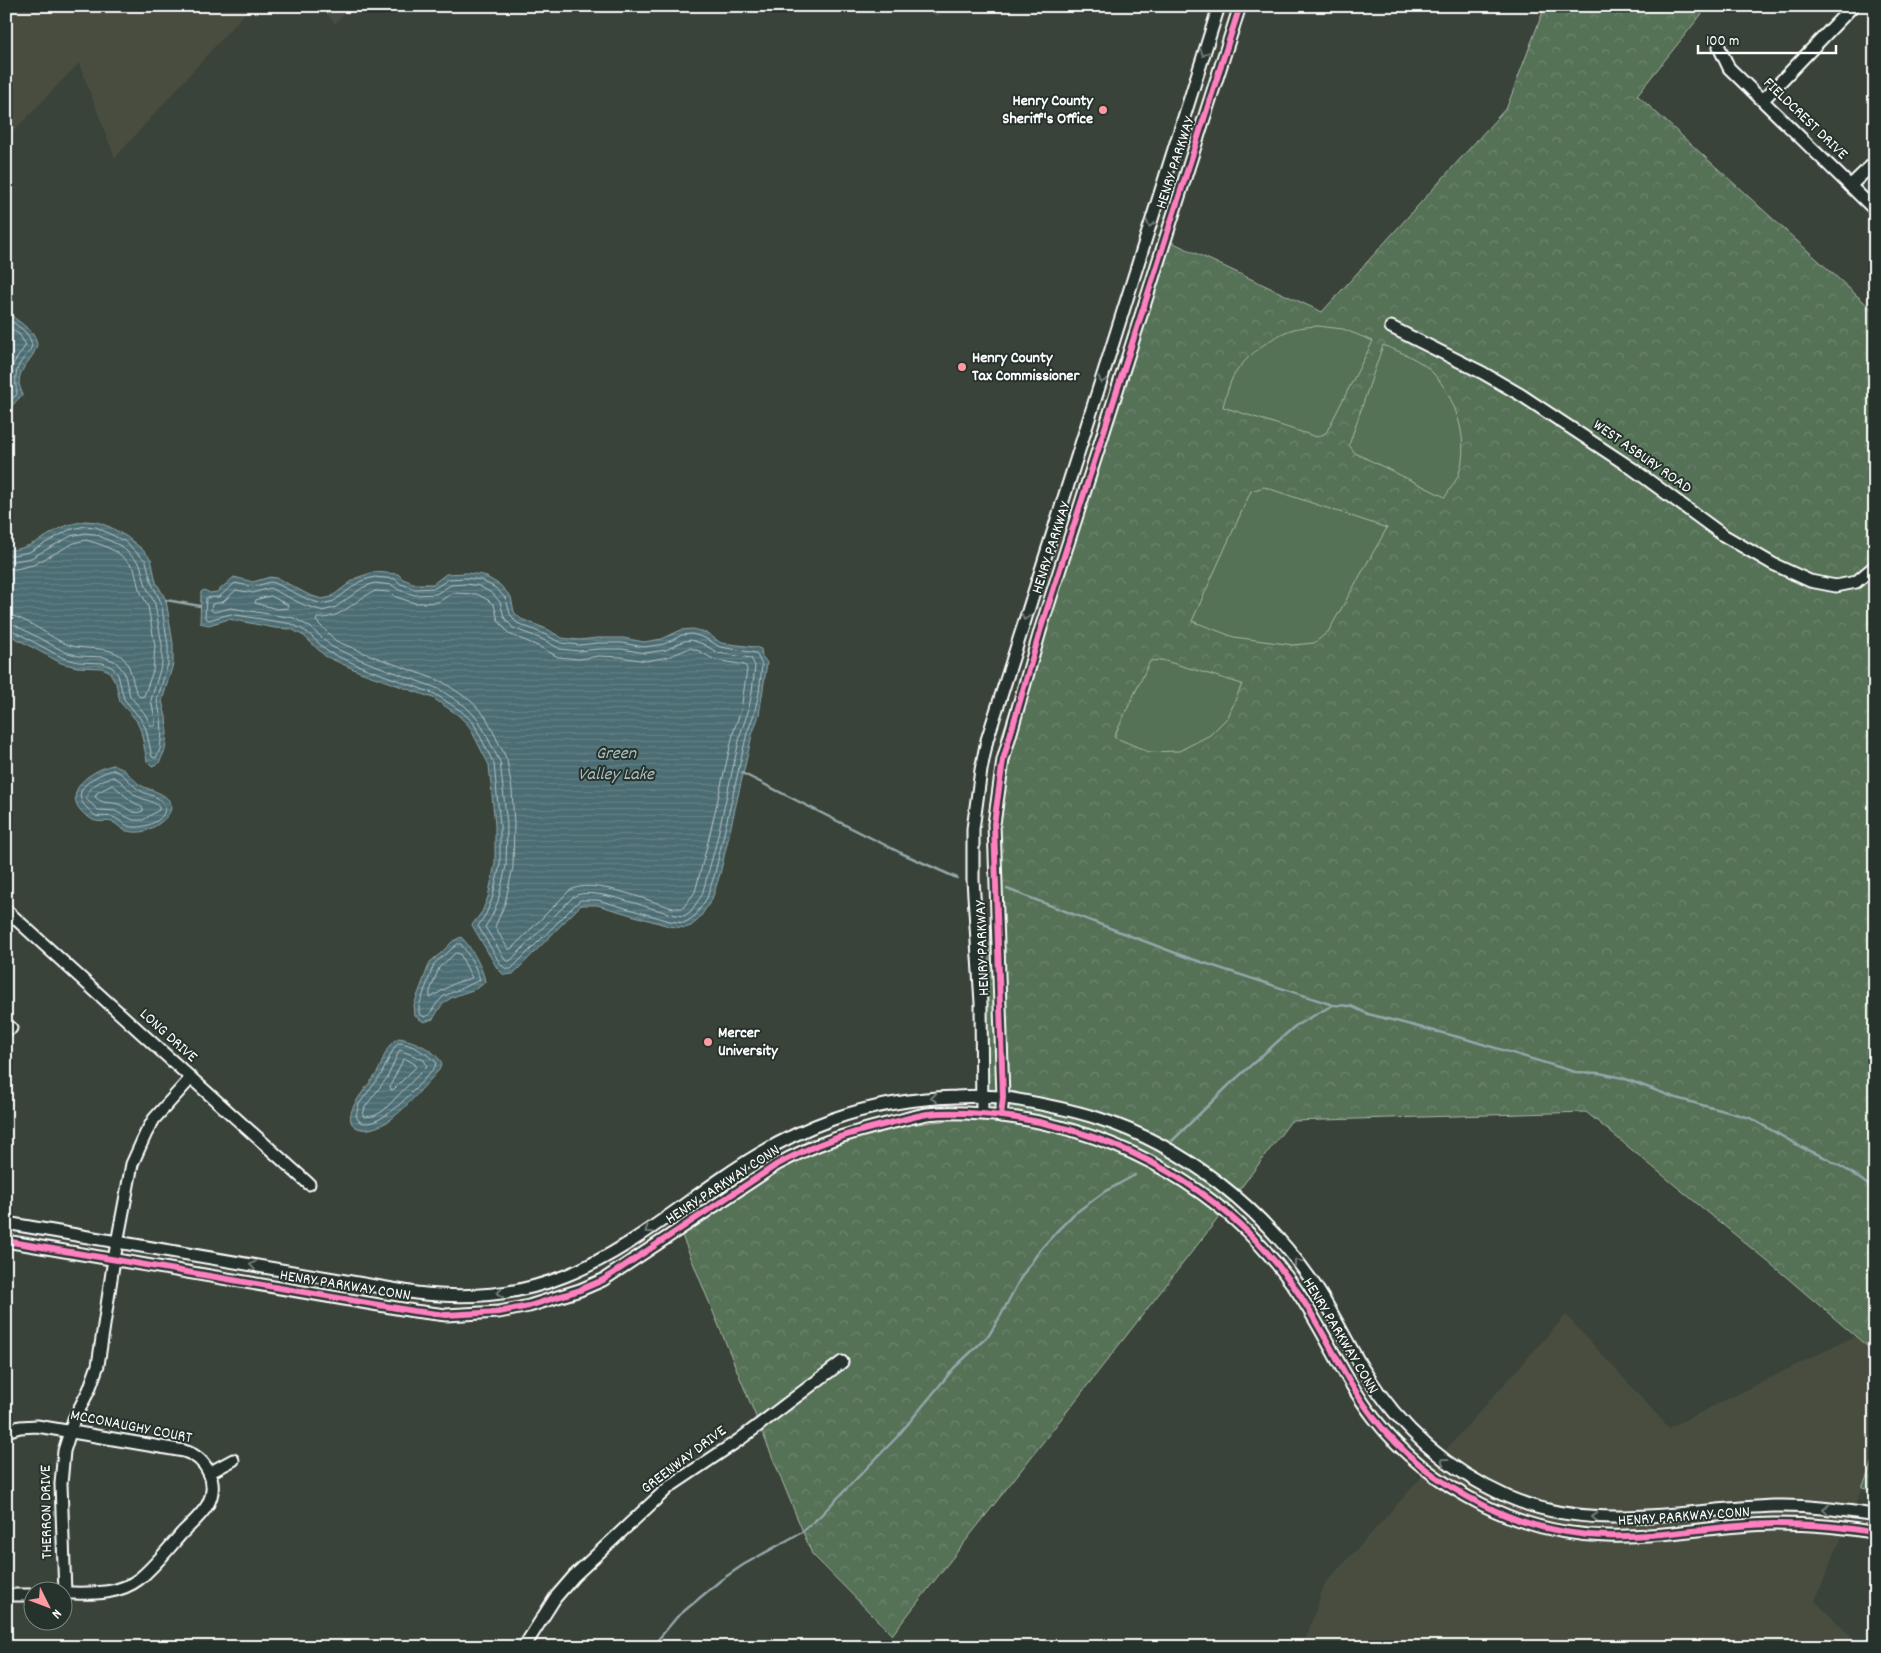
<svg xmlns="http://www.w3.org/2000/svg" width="1881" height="1653" font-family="Dekko,sans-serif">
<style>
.built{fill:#484e41}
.forest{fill:url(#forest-crowns);stroke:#aab8ab}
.pitch{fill:#557157;stroke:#aab8ab}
.water{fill:url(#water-rules);stroke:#93a7aa}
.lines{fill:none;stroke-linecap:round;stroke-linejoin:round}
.shore{stroke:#b7c4c7;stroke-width:1}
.stream{stroke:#93a7aa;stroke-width:2.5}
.minor-casing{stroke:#fff;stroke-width:15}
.minor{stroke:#26332d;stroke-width:11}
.cycleway-casing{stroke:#26332d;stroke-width:9}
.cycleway{stroke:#ff80c0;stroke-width:6}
.oneway{stroke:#727a76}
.poi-dot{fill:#ff9aa2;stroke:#26332d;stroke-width:2}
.labels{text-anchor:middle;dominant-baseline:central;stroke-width:4;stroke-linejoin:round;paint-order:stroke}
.poi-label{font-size:16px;font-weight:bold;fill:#fff;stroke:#26332d;text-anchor:start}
.street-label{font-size:16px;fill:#fff;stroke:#26332d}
.water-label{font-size:18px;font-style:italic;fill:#aebdc0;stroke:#26332d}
</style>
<defs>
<pattern id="forest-crowns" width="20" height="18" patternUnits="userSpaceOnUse" patternTransform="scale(1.25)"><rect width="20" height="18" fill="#557157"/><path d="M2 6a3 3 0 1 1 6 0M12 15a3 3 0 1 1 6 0" fill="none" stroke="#6e8670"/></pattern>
<pattern id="water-rules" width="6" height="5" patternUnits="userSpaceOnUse" patternTransform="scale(1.25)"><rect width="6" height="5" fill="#4b6c72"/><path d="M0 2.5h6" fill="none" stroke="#668287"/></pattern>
</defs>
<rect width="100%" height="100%" fill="#3a4339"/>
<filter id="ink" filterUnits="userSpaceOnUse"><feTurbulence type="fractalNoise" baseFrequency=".02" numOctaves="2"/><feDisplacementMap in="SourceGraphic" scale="10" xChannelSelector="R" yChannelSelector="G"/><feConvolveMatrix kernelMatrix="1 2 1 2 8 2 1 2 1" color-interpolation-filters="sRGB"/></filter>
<g filter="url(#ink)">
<!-- built -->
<g class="built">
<path d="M6,6H251L115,158L79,63L6,139Z"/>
<path d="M321,6H350L335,24Z"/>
<path d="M925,6H942L937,17Z"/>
<path d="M1518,6H1545L1541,15Z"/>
<path d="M1566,1315L1669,1428L1855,1336L1875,1353V1457L1815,1601L1862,1647H1303L1325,1583L1361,1545Z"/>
</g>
<!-- forest -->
<g class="forest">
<path d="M1545,6H1708L1637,95L1875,312V1353L1784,1275L1586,1112L1291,1121L1216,1221L892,1635L812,1554L676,1221L810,1139L933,1122L980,1117L1002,735L1165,239L1322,312L1507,107Z"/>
<path d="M1875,1457V1491L1862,1488Z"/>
</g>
<!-- pitch -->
<g class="pitch">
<path d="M1317,326L1343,329L1373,341L1326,433L1317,437L1223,407C1225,398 1228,389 1231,381C1240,360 1272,335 1294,329C1301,327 1309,327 1317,326Z"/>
<path d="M1383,345C1400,352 1420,359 1433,373C1455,397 1469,438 1460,470C1458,479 1450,489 1445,497L1355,453L1349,445Z"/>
<path d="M1264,487L1387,528L1328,632L1314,643L1293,645L1234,637L1192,621L1251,491Z"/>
<path d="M1162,660L1242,684L1228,717L1210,735L1179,751L1149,752L1114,737L1150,661Z"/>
</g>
<!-- water -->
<g class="water">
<path d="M6,309C16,323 33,326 37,344C35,359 18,367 19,384C20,388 22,391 22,395L6,412Z"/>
<path d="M85,521L97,522L110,527L127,537L142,549L151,559L156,582L166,600L173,644V664L162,701L166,717L167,733L165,750L159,763L152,766L147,761L141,731L136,720L120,702L116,683L109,671L102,668L77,667L61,663L6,633V550C28,551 46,535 65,526C71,524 78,523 85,521Z"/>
<path d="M374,572L398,574L403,579L415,584H433L446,574L466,573L483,575L500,585L511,597L514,612L521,619L547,629L562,638L579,640L598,638H623L644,642L662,639L681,630L693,629L707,633L721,643L755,647L761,649L762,656L767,663L759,715L752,735L720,874L712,899L699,919L691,926L685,928L669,926L597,905H581L513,974L504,975L497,968L472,925L482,912L488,897L495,864V825L489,765L469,726L458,715L433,698L360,672L325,656L304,636L291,629L275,628L229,619L209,625L200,623L201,592L204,590L210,593L217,592L234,577L253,582L270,577L277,578L309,595L322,599L331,597L356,578Z"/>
<path d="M113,765C126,768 130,777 140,785C147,789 154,790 161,794C183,806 164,822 150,829C143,833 132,833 124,830C120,828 116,823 112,822C105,820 99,823 93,820C56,799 84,772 113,765Z"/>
<path d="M461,937C470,945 484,970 485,982C476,992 460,992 448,1000C440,1005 438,1012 433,1019L424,1022L415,1016L414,1005L430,962L441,953L453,941Z"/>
<path d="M399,1038C413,1040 435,1050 442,1063L439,1070C425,1085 405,1109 390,1120C383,1125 370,1131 361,1129C332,1122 371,1083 377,1073C384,1061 385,1044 399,1038Z"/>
</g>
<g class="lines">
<!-- shore -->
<g class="shore">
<path d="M6,317C16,326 29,330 32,345C31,351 27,354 23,359C14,370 15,382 17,394L6,405"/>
<path d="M6,326L19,334L26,345L13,364L8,383L10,393L6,397"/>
<path d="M6,555H14L29,552L69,530L85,526L96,527L124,541L146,561L152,584L161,602L168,645V664L157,700L161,718L162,733L160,749L156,758L152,757L146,729L140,718L124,699L118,675L113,668L103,663L78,662L63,658L10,629H6"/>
<path d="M6,561H15L31,558L71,536L85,533L95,534L121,546L140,564L146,586L155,604L162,645V663L151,700L155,719V726H151L145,714L130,696L124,672L116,662L104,657L79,656L65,652L13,624L6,623"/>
<path d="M6,569H16L33,565L74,543L86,540L102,545L117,552L129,563L134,568L139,589L148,606L155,646L153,671L144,696L140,697C130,686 135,668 121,656C106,645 86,651 69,645C49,638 26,616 6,615"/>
<path d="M375,577L395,579L401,584L415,589L435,588L449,579L466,578L481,580L497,589L506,599L510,614L517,623L544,634L561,643L579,645L598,643H622L644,647L664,644L682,635L692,634L705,638L720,647L756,653L762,665L759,693L754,714L747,733L715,873L707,898L695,916L684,923L670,921L598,900H580L511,969H506L501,965L478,926L486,914L492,899L500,865V825L494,764L473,722L461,711L435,694L362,667L328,652L307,632L292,624L230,614L209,620L205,618L206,598L219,597L235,583L253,587L270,582L275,583L307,599L322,604L334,601L359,582Z"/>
<path d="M375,583L392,585L399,590L415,595L436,594L451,585L466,584L479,586L493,594L500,602L504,617L513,628L542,639L560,649L579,651L599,649H622L645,653L666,650L684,641L691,640L703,644L718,653L751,658L755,666L752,692L748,712L741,732L715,848L702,895L691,911L684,916C658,914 592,883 573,897L510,961H506L485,927L492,916L498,901L506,866L507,825L500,762L478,719L465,706L439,689L364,661L332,647L310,627L294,618L231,608L214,612L211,610L212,604L223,602L236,590L253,593L270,588L304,605L323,611L336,607L362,588Z"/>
<path d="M376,591L389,592L396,597L415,603L438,602L453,593L477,594L488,600L494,605L498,620L509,634L538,646L558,657L579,659L599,656L621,657L646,661L668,657L690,648L699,651L715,660L745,665L747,669L741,710L734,730L707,846L695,892L683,908H673C648,901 590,876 569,891L511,949H508L495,927L505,903L513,867L514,824L512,790L507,760L486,717L471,701L443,682L367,654L336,641L316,621L317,618C342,620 355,598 376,591Z"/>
<path d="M271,596L288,605V608L277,609L255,603L256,600Z"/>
<path d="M113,770C125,773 130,784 139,790C148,796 161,795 165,807C166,822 141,830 128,826C123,824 120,820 115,818C109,815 102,818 96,816C92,814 90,810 87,808C67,790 97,774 113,770Z"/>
<path d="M113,777C122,780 127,789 135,795C142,800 153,800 159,807V810L143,820H133L115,811L98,810L86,799C88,786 101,780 113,777Z"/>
<path d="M113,785L130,800L143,808V811C132,816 128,807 118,804C108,801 104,805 95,797L97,793Z"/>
<path d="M458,944H461C468,954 477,968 480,980L444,996L437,1003L429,1015L424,1017L419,1013V1006L434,964Z"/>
<path d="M456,953L460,954L472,978L455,983L430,998V991L439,968Z"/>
<path d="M398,1043C412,1043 426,1054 436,1062L435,1067C420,1083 382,1131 360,1122L356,1116L359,1104L381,1075L393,1050Z"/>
<path d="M400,1050L424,1060L427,1066L383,1111L374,1116L364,1117L363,1115L365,1107L387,1078Z"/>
<path d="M406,1059L415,1064L416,1067L394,1089L391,1090L390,1086L403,1060Z"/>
</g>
<!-- stream -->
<g class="stream">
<path d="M166,600L200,606"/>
<path d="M742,773L901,853L957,878"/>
<path d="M1007,889L1186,957L1333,1005L1351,1006L1368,1014L1466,1039L1575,1072L1599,1073L1623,1078L1676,1098L1750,1118L1801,1147L1824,1157L1852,1173L1875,1190"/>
<path d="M1172,1141L1229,1085L1295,1026L1333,1005"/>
<path d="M652,1647L677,1617L721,1580L743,1565L802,1532L819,1517L897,1437L954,1368L989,1335L1001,1315L1020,1279L1040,1250L1057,1231L1074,1214L1104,1192L1135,1175"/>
</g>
<!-- minor casing -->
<g class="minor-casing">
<g id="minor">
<path d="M1719,47L1729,68L1875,210"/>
<path d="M1763,100L1853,6"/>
<path d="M1850,186L1875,162"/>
<path d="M1391,327L1483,373L1521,395L1633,469L1723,535L1773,564L1810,581L1836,586L1856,582L1875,566"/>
<path d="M6,910L191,1078L309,1184"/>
<path d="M6,1028H11"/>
<path d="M982,1113L981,1003L973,880V829L981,770L987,740L1108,359L1219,6"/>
<path d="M1001,1116L1003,1097L994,824L1003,760L1041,628L1240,6"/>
<path d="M6,1223L416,1293C468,1299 515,1296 565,1276C623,1253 671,1213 722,1178C796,1126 865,1100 956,1097C973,1096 990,1095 1007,1098C1037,1103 1068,1109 1097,1118C1185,1146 1262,1208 1314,1284C1333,1312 1347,1343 1365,1372C1400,1428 1447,1470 1508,1497C1593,1534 1685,1509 1774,1506C1808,1505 1841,1510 1875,1515"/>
<path d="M6,1241L414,1311L446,1315L499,1312L529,1306L580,1290L603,1280L776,1165C816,1143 846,1134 890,1123C902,1120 915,1116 927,1114C957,1111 988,1114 1017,1118C1125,1135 1225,1192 1290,1281C1322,1324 1341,1375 1374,1418C1403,1455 1441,1484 1483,1505C1521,1524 1564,1535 1607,1536C1662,1538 1717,1525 1773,1524C1807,1524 1842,1526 1875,1533"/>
<path d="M6,1431L20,1427L37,1426L184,1451C207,1458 219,1483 208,1504C202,1515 191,1524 182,1533C168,1549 155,1566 139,1579C117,1596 89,1593 62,1593"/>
<path d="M209,1473L233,1460"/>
<path d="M65,1593L61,1484L64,1451L74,1419L89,1390L98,1365L114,1259L132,1164L146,1133L154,1119L191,1078"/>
<path d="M6,1595H32"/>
<path d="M524,1647L555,1598L574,1576L669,1487L739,1440L842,1362"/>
</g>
</g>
<!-- minor -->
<use href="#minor" class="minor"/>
<!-- cycleway casing -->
<g class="cycleway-casing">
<g id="cycleway">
<path d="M1001,1116L1003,1097L994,824L1003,760L1041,628L1240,6"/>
<path d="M6,1241L414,1311L446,1315L499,1312L529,1306L580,1290L603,1280L776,1165C816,1143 846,1134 890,1123C902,1120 915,1116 927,1114C957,1111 988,1114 1017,1118C1125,1135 1225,1192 1290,1281C1322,1324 1341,1375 1374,1418C1403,1455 1441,1484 1483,1505C1521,1524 1564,1535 1607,1536C1662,1538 1717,1525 1773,1524C1807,1524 1842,1526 1875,1533"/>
</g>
</g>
<!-- cycleway -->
<use href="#cycleway" class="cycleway"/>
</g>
<!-- one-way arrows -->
<defs><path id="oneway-chevron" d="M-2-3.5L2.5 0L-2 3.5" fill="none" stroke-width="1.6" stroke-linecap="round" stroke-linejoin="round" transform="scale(1.25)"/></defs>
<g class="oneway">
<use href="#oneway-chevron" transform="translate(1204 53) rotate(108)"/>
<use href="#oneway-chevron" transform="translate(1150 224) rotate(107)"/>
<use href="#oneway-chevron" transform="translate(1102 380) rotate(109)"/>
<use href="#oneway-chevron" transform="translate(1025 617) rotate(108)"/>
<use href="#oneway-chevron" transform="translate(934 1098) rotate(175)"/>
<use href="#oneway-chevron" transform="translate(648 1230) rotate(145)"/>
<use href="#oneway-chevron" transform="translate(1297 1262) rotate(-126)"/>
<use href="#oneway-chevron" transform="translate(253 1265) rotate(-171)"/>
<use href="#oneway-chevron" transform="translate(500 1293) rotate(173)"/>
<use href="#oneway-chevron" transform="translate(1444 1461) rotate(-144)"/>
<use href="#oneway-chevron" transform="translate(1826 1509) rotate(-173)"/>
<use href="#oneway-chevron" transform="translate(1595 1517) rotate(-178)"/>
</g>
</g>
<!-- markers -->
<g class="poi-dot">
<circle cx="1103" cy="110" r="5"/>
<circle cx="962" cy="367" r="5"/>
<circle cx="708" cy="1042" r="5"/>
</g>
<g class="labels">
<!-- poi labels -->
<g class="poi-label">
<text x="1093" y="101" text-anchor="end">Henry County<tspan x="1093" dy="18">Sheriff's Office</tspan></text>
<text x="972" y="358">Henry County<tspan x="972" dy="18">Tax Commissioner</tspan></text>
<text x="718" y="1033">Mercer<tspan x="718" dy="18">University</tspan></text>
</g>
<!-- street labels -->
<g class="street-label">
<text transform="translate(1805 119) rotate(44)">FIELDCREST DRIVE</text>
<text transform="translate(1176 163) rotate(-72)">HENRY PARKWAY</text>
<text transform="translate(1642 457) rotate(35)">WEST ASBURY ROAD</text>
<text transform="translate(1052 548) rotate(-72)">HENRY PARKWAY</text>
<text transform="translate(983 948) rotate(-92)">HENRY PARKWAY</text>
<text transform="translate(168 1036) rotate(42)">LONG DRIVE</text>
<text transform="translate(723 1185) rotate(-33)">HENRY PARKWAY CONN</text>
<text transform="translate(345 1286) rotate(9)">HENRY PARKWAY CONN</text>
<text transform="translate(1340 1336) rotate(59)">HENRY PARKWAY CONN</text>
<text transform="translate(131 1427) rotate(11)">MCCONAUGHY COURT</text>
<text transform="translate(684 1460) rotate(-37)">GREENWAY DRIVE</text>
<text transform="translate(47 1512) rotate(-91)">THERRON DRIVE</text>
<text transform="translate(1684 1517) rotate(-4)">HENRY PARKWAY CONN</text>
</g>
<!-- water labels -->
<g class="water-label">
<text x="616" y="754">Green<tspan x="616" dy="21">Valley Lake</tspan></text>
</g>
</g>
<!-- margin -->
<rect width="1881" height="1653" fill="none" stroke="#26332d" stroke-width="25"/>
<rect x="12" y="12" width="1856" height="1628" fill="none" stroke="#fff" stroke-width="2" filter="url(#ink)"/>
<!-- north arrow -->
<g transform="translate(48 1606) rotate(132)"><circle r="24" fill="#26332d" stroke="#7d8581"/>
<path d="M0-4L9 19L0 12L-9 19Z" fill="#ff9aa2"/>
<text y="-8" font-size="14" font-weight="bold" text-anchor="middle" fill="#ffffff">N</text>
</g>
<!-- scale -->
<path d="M1698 45v8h138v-8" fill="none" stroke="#ffffff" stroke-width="2.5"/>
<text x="1706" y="45" font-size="15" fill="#ffffff" stroke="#26332d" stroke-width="4" paint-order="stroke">100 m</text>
</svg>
